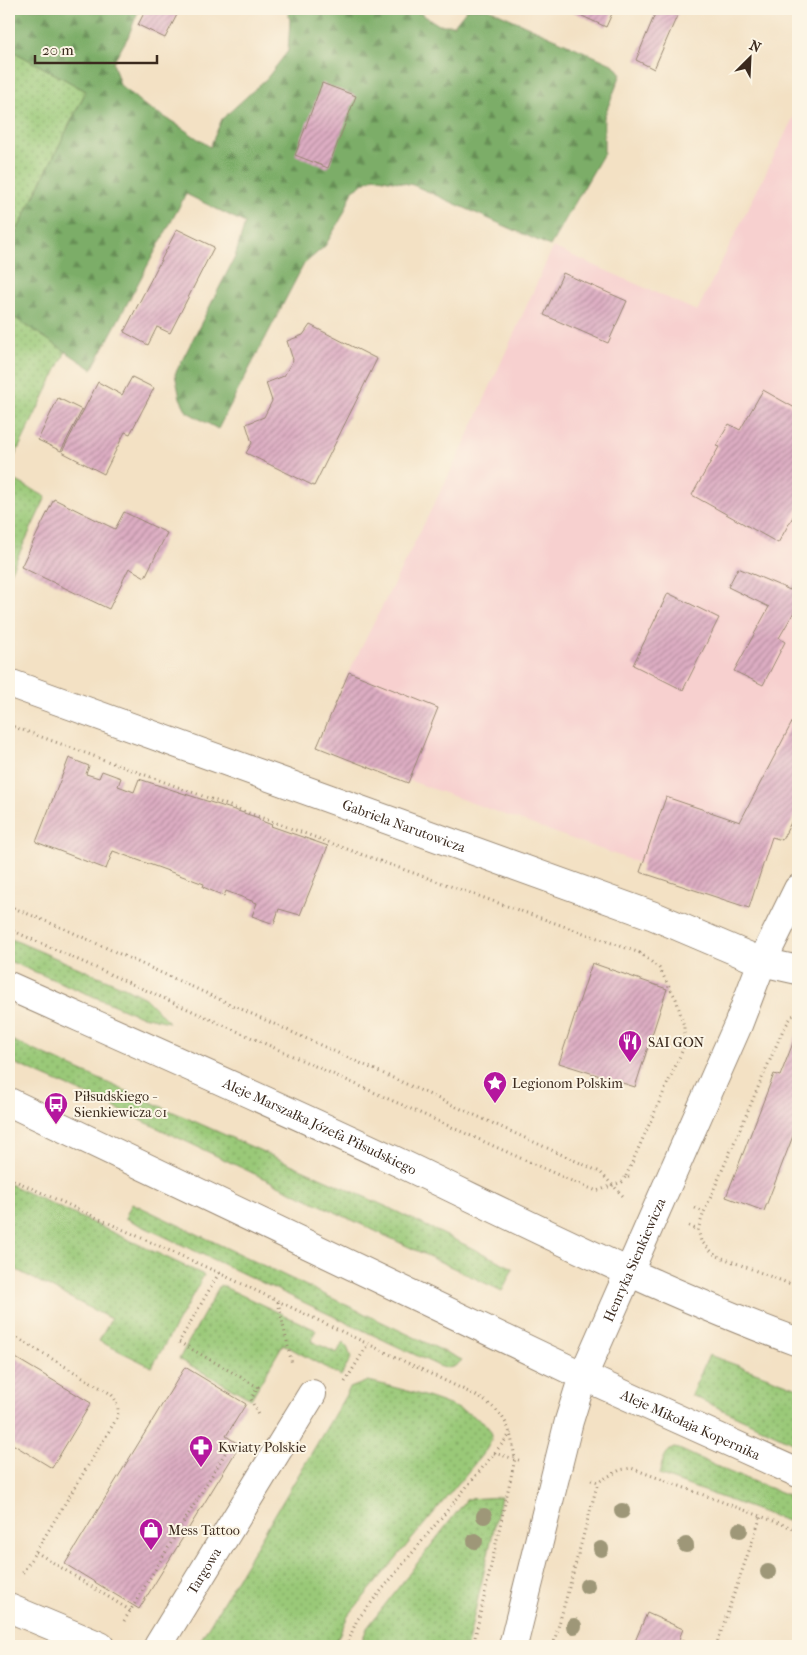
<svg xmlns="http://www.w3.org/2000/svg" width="807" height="1655" font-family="'IM FELL French Canon',serif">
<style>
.built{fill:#f7d0cf}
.grass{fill:url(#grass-dots);stroke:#6a7a4b}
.forest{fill:url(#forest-firs);stroke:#5b6c43}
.building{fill:url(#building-hatch)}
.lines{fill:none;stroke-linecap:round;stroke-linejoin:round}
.street-casing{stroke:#978671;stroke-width:30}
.secondary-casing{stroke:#978671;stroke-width:30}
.path{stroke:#978671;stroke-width:3;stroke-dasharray:1 4;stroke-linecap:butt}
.street{stroke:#fff;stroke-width:28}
.secondary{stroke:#fff;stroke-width:28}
.tree{fill:#9e9778}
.labels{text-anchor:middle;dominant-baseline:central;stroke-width:4;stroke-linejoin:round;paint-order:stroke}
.street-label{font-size:14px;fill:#3b2a1e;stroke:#fcf5e5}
.poi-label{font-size:14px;fill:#3b2a1e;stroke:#fcf5e5;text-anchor:start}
</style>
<defs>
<pattern id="grass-dots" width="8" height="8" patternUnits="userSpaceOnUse" patternTransform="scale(1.25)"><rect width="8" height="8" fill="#9ac978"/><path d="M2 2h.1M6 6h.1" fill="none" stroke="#7fa362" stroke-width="1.8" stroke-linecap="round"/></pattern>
<pattern id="forest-firs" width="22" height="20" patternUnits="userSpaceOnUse" patternTransform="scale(1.25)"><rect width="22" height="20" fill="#7bad68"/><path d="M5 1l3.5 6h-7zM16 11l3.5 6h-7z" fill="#668d55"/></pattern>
<pattern id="building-hatch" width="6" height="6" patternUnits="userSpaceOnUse" patternTransform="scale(1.25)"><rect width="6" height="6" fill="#ddadc3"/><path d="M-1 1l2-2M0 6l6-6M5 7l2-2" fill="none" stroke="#b48d9e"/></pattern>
</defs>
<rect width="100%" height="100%" fill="#fcf5e5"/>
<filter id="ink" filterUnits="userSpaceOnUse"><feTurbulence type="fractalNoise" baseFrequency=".02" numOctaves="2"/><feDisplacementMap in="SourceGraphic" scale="10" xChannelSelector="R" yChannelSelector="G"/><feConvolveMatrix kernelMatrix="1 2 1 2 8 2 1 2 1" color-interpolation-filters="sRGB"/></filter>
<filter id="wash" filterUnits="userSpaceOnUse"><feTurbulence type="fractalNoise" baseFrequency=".0096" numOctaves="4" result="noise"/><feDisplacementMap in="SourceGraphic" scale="20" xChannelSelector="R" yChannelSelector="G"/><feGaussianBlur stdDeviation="1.12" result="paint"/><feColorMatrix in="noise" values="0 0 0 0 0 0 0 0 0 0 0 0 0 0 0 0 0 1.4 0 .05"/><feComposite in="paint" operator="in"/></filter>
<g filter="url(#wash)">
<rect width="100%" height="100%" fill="#f3e1c4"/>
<!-- built -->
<path class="built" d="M798,108V801L744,901L317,747L349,672L464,445L553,247L697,311Z"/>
<!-- grass -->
<g class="grass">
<path d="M9,49L86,91L9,247Z"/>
<path d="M9,314L66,351L9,468Z"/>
<path d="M9,477L46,497L9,575Z"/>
<path d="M9,938L126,988L145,998L169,1022L138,1015L9,961Z"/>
<path d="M9,1039L385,1206L513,1268L502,1291L90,1096L9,1061Z"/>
<path d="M9,1184L204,1275L152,1367L99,1341L111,1319L9,1266Z"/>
<path d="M132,1203L462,1360C456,1367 450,1369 441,1367L125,1218Z"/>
<path d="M220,1285L316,1330L311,1341L337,1353L343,1342L348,1349L351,1358L341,1376L283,1344L251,1399L179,1359Z"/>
<path d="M709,1355L798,1388V1445L691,1395Z"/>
<path d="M368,1381C391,1386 488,1410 492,1435C492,1441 489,1445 486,1450L348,1616L334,1646H197L350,1388Z"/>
<path d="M674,1448L679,1449L729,1472L798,1499V1525L659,1475C662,1465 663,1452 674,1448Z"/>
<path d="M501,1497L467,1646H360L367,1628L467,1499Z"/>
</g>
<!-- forest -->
<path class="forest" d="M9,9H139L128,37L113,63L120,85L144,105L173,122L210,147L222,119L267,78L288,51L290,20L287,9H416L415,10L439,25H454L467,9H489L614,65L621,74L604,117V153L550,246L413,185L374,177L353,190L343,215L325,246L304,264L218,429L187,412L180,398L175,374L235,257L245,223L186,194L92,369L9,314V247L86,91L9,49Z"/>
<g id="blocks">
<!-- building -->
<g class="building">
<path d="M146,9H180L165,38L138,25Z"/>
<path d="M567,9H614L606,27Z"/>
<path d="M657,9H680L654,69L636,60Z"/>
<path d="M322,83L356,96L328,168L295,155Z"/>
<path d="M177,229L214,247L170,333L157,327L148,345L124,332Z"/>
<path d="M563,273L627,301L608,343L544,315Z"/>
<path d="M310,325L377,359L314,486L246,453L252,443L246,424L264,417L272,401L266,383L284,376L293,360L287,341L303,335Z"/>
<path d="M132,377L154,388L130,434L125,432L104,474L62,452L98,382L122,395Z"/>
<path d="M763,390L795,408L798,402V508L778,543L692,495L719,447L716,446L729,424L740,430Z"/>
<path d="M58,398L82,410L61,451L38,440Z"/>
<path d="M54,499L115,529L124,512L167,533L145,577L129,568L109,609L21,567Z"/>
<path d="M738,568L790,590L798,576V614L794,612L779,638L785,642L763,685L734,671L769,607L728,587Z"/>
<path d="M668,593L719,618L683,690L633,665Z"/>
<path d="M349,672L438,708L408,783L317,747Z"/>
<path d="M798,711V809L782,840L772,837L749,908L640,872L666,797L740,822Z"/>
<path d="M69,758L89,766L86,774L99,778L102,771L121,778L118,786L134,792L139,779L259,818V820L272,825L271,826L328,846L300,915L279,909L274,924L252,916L257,903L226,891L224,896L203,887L204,884L113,851L106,869L36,842Z"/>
<path d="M592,963L667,989L635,1087L559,1063Z"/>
<path d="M797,1033H798V1123L764,1211L726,1197L774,1074L780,1076Z"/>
<path d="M9,1354L91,1403L52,1468L9,1442Z"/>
<path d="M185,1367L246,1404L226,1436L240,1445L139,1609L65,1564Z"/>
<path d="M647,1613L683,1629L679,1639L697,1646H633Z"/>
</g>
</g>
</g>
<g filter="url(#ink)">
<use href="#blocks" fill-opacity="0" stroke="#978671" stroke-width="1"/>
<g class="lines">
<!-- street casing -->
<g class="street-casing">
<g id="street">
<path id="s1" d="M9,683L654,916L762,962L798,970"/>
<path d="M9,1608L100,1646"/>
<path id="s2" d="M158,1646L312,1394"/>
<path id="s3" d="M513,1646L569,1421L583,1376L738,1025L762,962L798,889"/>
</g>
</g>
<!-- secondary casing -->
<g class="secondary-casing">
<g id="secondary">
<path id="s4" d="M9,986C139,1044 269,1101 398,1162C530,1225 661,1292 798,1342"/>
<path id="s5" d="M9,1102L583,1376L798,1473"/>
</g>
</g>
<!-- path -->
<g class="path">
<path d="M9,725L388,864L640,953"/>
<path d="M9,906L67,930L600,1172L624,1197"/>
<path d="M9,929L574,1182L597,1191L622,1182L626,1176L631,1178"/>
<path d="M798,1014L792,1016L783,1030L704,1212L698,1230L701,1241L715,1255L798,1287"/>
<path d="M626,1176L684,1047V1026L676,999L659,968L640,953L641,951"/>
<path d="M9,1178L219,1273L475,1395C506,1413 510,1425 515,1459L473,1646"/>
<path d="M695,1208L704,1212"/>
<path d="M689,1226L698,1230"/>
<path d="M219,1273L179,1342L258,1387L251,1399L258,1415"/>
<path d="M278,1302L292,1364"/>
<path d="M9,1333L111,1394C118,1402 119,1408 117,1418L22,1574"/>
<path d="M345,1382L368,1344"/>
<path d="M494,1453L522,1461"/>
<path d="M591,1480L598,1482L620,1470L631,1468L798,1530"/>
<path d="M36,1552L131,1611"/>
<path d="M124,1621L232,1442"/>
<path d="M346,1646L357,1620L511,1433"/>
<path d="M553,1646L598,1482"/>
<path d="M716,1646L761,1516"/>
</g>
<!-- street -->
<use href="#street" class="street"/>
<!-- secondary -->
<use href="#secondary" class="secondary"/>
</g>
<!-- trees -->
<g class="tree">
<circle cx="622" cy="1511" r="8"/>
<circle cx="484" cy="1516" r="8"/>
<circle cx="740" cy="1530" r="8"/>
<circle cx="475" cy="1541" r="8"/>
<circle cx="686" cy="1545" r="8"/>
<circle cx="601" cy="1549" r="8"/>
<circle cx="768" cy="1572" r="8"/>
<circle cx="587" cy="1586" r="8"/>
<circle cx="574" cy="1626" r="8"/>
</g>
</g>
<!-- icons -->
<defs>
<g id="restaurant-pin" transform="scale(1.25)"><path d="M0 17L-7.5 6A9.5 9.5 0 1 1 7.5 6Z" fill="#b5179e" stroke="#fcf5e5"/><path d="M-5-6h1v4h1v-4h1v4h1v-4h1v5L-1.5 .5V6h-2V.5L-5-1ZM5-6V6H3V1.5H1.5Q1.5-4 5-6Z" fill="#fff"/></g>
<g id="sight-pin" transform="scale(1.25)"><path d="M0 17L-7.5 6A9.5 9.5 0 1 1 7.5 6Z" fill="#b5179e" stroke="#fcf5e5"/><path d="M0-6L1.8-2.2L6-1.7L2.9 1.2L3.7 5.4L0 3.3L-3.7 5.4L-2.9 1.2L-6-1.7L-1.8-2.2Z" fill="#fff"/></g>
<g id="bus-pin" transform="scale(1.25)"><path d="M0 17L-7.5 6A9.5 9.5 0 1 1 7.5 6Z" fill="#b5179e" stroke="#fcf5e5"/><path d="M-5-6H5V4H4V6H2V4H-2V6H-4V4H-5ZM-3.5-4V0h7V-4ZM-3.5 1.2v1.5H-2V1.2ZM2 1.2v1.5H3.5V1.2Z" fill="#fff"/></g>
<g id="pharmacy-pin" transform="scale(1.25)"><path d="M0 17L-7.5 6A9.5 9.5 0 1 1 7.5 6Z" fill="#b5179e" stroke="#fcf5e5"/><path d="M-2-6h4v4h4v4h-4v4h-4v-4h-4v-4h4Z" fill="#fff"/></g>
<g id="shop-pin" transform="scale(1.25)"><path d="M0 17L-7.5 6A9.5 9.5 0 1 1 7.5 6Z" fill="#b5179e" stroke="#fcf5e5"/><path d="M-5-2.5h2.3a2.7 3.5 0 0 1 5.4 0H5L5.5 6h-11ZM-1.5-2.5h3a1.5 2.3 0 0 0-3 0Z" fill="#fff"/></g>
</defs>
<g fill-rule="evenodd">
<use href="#restaurant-pin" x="630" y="1042"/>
<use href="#sight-pin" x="495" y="1083"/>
<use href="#bus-pin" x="56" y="1104"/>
<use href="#pharmacy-pin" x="201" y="1447"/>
<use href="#shop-pin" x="151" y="1530"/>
</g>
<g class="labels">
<!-- street labels -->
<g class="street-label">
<text stroke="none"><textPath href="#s1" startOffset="420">Gabriela Narutowicza</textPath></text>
<text stroke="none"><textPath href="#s4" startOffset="341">Aleje Marszałka Józefa Piłsudskiego</textPath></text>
<text stroke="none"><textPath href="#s3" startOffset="406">Henryka Sienkiewicza</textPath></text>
<text stroke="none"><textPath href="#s5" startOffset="754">Aleje Mikołaja Kopernika</textPath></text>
<text stroke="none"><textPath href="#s2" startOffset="88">Targowa</textPath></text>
</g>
<!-- poi labels -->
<g class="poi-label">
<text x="648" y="1042">SAI GON</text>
<text x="512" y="1083">Legionom Polskim</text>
<text x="74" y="1096">Piłsudskiego -<tspan x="74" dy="16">Sienkiewicza 01</tspan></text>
<text x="218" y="1447">Kwiaty Polskie</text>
<text x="168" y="1530">Mess Tattoo</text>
</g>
</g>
<!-- margin -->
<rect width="807" height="1655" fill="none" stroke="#fcf5e5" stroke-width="30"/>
<!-- north arrow -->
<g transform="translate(750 58) rotate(24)" stroke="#fcf5e5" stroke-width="4" paint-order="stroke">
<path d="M0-4L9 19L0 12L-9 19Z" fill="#3b2a1e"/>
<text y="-8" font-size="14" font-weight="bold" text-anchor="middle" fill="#3b2a1e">N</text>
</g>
<!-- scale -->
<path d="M35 55v8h122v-8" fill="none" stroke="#3b2a1e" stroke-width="2.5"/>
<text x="42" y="55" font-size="15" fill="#3b2a1e" stroke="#fcf5e5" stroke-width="4" paint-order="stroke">20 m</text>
</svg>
